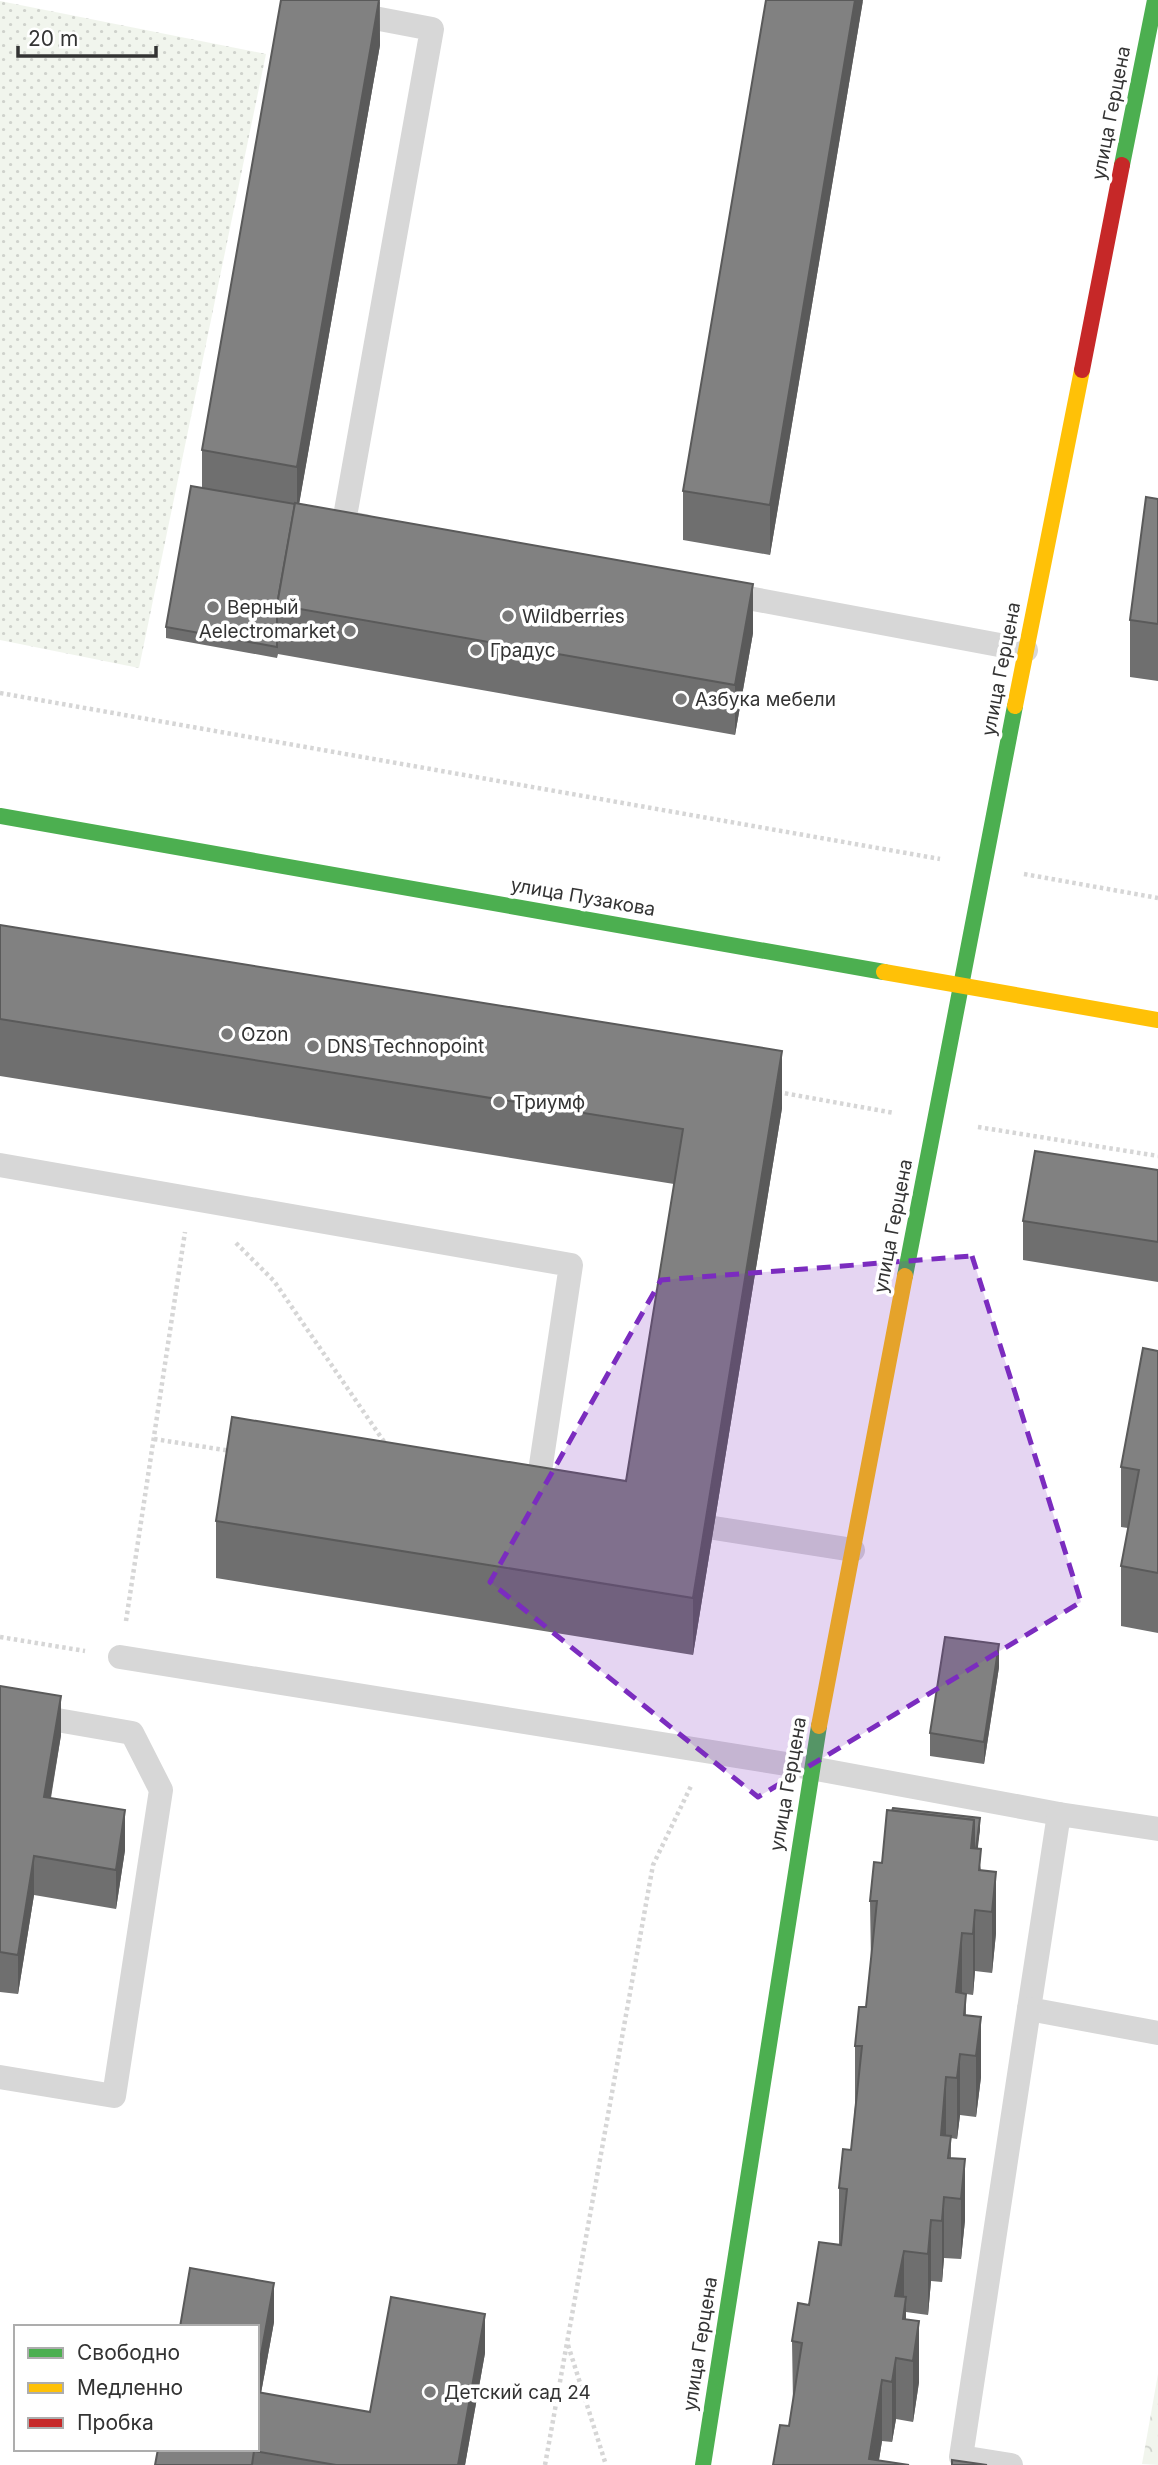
<svg xmlns="http://www.w3.org/2000/svg" width="1158" height="2465" font-family="Inter,sans-serif">
<style>
.grass{fill:url(#grass-dots)}
.park{fill:url(#park-crowns)}
.lines{fill:none;stroke-linecap:round;stroke-linejoin:round}
.path{stroke:#d6d6d6;stroke-width:4.5;stroke-dasharray:3.5 3.5;stroke-linecap:butt}
.lane{stroke:#d7d7d7;stroke-width:24}
.fast{stroke:#4caf50;stroke-width:16}
.slow{stroke:#ffc107;stroke-width:16}
.jam{stroke:#c62828;stroke-width:16}
.wall{fill:#6f6f6f}
.shaded-wall{fill:#5a5a5a}
.building{fill:#818181;stroke:#5a5a5a;stroke-width:2}
.marked{fill:#7b2cbf;fill-opacity:0.2;stroke:#7b2cbf;stroke-width:5;stroke-dasharray:14 9;stroke-linejoin:round}
.poi-dot{fill:#7a7a7a;stroke:#fff;stroke-width:2.5}
.labels{text-anchor:middle;dominant-baseline:central;stroke-width:7;stroke-linejoin:round;paint-order:stroke}
.street-label{font-size:19px;fill:#333;stroke:#fff}
.poi-label{font-size:19px;fill:#333;stroke:#fff;text-anchor:start}
</style>
<defs>
<pattern id="grass-dots" width="8" height="8" patternUnits="userSpaceOnUse" patternTransform="scale(1.75)"><rect width="8" height="8" fill="#f1f5ed"/><path d="M2 2h.1M6 6h.1" fill="none" stroke="#cfd2cc" stroke-width="1.8" stroke-linecap="round"/></pattern>
<pattern id="park-crowns" width="20" height="18" patternUnits="userSpaceOnUse" patternTransform="scale(1.75)"><rect width="20" height="18" fill="#f1f5ed"/><path d="M2 6a3 3 0 1 1 6 0M12 15a3 3 0 1 1 6 0" fill="none" stroke="#cfd2cc"/></pattern>
</defs>
<rect width="100%" height="100%" fill="#fff"/>
<!-- grass -->
<path class="grass" d="M0,1L266,54L139,668L0,640Z"/>
<!-- park -->
<path class="park" d="M1158,2374V2465L1142,2464Z"/>
<g class="lines">
<!-- path -->
<g class="path">
<path d="M0,693L940,859"/>
<path d="M1024,874L1158,898"/>
<path d="M778,1092L894,1113"/>
<path d="M978,1127L1158,1156"/>
<path d="M236,1243L274,1281L387,1446"/>
<path d="M154,1439L231,1451"/>
<path d="M126,1621L185,1232"/>
<path d="M0,1637L85,1651"/>
<path d="M568,2345L606,2465"/>
<path d="M545,2465L653,1865L692,1784"/>
</g>
<!-- lane -->
<g class="lane">
<path d="M348,13L432,29L344,522L365,526"/>
<path d="M721,593L1026,650"/>
<path d="M0,1165L571,1265L536,1498"/>
<path d="M714,1528L853,1550"/>
<path d="M120,1657L811,1768L1059,1814"/>
<path d="M0,1710L132,1733L161,1790L114,2096L0,2077"/>
<path d="M1158,1829L1059,1814L1029,2009L1158,2033"/>
<path d="M1011,2465L961,2457L1029,2009"/>
</g>
<!-- fast -->
<g class="fast">
<path d="M1122,165L1155,0"/>
<path d="M0,816L884,972"/>
<path d="M905,1276L1015,706"/>
<path d="M703,2465L819,1726"/>
</g>
<!-- slow -->
<g class="slow">
<path d="M1015,706L1082,370"/>
<path d="M884,972L1158,1020"/>
<path d="M819,1726L905,1276"/>
</g>
<!-- jam -->
<path class="jam" d="M1082,370L1122,165"/>
</g>
<!-- wall -->
<g class="wall">
<path d="M380,0V45L299,504L753,633L735,735L278,654L277,658L166,638V627L202,488V450Z"/>
<path d="M863,0L770,555L683,540V491Z"/>
<path d="M1158,499V681L1130,677V620Z"/>
<path d="M0,925L782,1108L693,1655L216,1578V1521L626,1481L674,1184L0,1076Z"/>
<path d="M1158,1170V1282L1023,1260V1221Z"/>
<path d="M1158,1351V1633L1121,1626V1566L1128,1528L1121,1527V1467Z"/>
<path d="M999,1667L984,1764L930,1756V1733Z"/>
<path d="M0,1686L61,1735L51,1798L125,1850L116,1909L34,1895L18,1994L0,1992Z"/>
<path d="M980,1829L977,1849L981,1870L996,1872V1933L992,1973L975,1971L973,1995L966,1994V2015L981,2017V2077L976,2117L960,2115L957,2139L951,2138V2158L965,2159V2220L961,2259L944,2258L942,2282L931,2281L928,2315L906,2312V2319L919,2382L913,2422L896,2419L892,2442L882,2441L879,2460L773,2465L789,2426L793,2402L792,2341L809,2305L839,2245V2188L851,2150L855,2106V2046L866,2007L871,1962L870,1901L882,1863Z"/>
<path d="M274,2322L261,2393L370,2412L485,2353L465,2465H155L257,2327Z"/>
</g>
<!-- shaded-wall -->
<g class="shaded-wall">
<path d="M379,0L380,45L297,516V467Z"/>
<path d="M855,0H863L770,555V505Z"/>
<path d="M753,584V633L735,735V685Z"/>
<path d="M782,1051V1108L693,1655V1598Z"/>
<path d="M999,1644V1667L984,1764V1742Z"/>
<path d="M61,1696V1735L44,1836V1797Z"/>
<path d="M125,1810V1850L116,1909V1870Z"/>
<path d="M980,1818V1829L971,1909V1848L974,1820Z"/>
<path d="M34,1856V1895L18,1994V1955Z"/>
<path d="M996,1872V1933L992,1973V1912Z"/>
<path d="M975,1910V1971L973,1995V1934Z"/>
<path d="M962,1933V1994L956,1992Z"/>
<path d="M981,2017V2077L976,2117V2056Z"/>
<path d="M960,2054V2115L957,2139V2078Z"/>
<path d="M946,2077V2138L941,2135Z"/>
<path d="M965,2159V2220L961,2259V2199Z"/>
<path d="M944,2197V2258L942,2282V2221Z"/>
<path d="M931,2220V2281L928,2315V2254Z"/>
<path d="M904,2251V2312L895,2296Z"/>
<path d="M274,2283V2322L257,2415V2376Z"/>
<path d="M906,2297V2360L903,2319Z"/>
<path d="M485,2314V2353L465,2465H458Z"/>
<path d="M919,2321V2382L913,2422V2361Z"/>
<path d="M896,2358V2419L892,2442V2382Z"/>
<path d="M882,2380V2441L878,2465L869,2459Z"/>
</g>
<!-- building -->
<g class="building">
<path d="M281,0H379L297,467L202,450Z"/>
<path d="M766,0H855L770,505L683,491Z"/>
<path d="M191,486L295,504L277,605V647L166,627Z"/>
<path d="M1146,497L1158,499V624L1130,620Z"/>
<path d="M295,503L753,584L735,685L277,605Z"/>
<path d="M0,925L782,1051L693,1598L216,1521L232,1417L626,1481L683,1129L0,1019Z"/>
<path d="M1035,1151L1158,1170V1242L1023,1221Z"/>
<path d="M1143,1348L1158,1351V1573L1121,1566L1139,1470L1121,1467Z"/>
<path d="M945,1637L999,1644L984,1742L930,1733Z"/>
<path d="M0,1686L61,1696L44,1797L125,1810L116,1870L34,1856L18,1955L0,1952Z"/>
<path d="M893,1808L980,1818L976,1849H974V1820L892,1811Z"/>
<path d="M887,1810L974,1820L971,1848L981,1849L979,1870L996,1872L992,1912L975,1910L973,1934L962,1933L956,1992L966,1994L964,2015L981,2017L976,2056L960,2054L957,2078L946,2077L941,2135L951,2136L948,2158L965,2159L961,2199L944,2197L942,2221L931,2220L928,2254L904,2251L895,2296L906,2297L903,2319L919,2321L913,2361L896,2358L892,2382L882,2380L869,2459L909,2465H773L780,2425L789,2426L802,2343L792,2341L798,2303L809,2305L819,2242L841,2245L847,2189L839,2188L843,2149L851,2150L862,2046H855L859,2007H866L877,1901H870L874,1862L882,1863Z"/>
<path d="M190,2268L274,2283L257,2376V2327H180Z"/>
<path d="M391,2297L485,2314L458,2465H336L254,2451L252,2465H155L158,2449H257V2392L370,2412Z"/>
<path d="M952,2460L987,2465H952Z"/>
</g>
<!-- marked area -->
<path class="marked" d="M972,1256L1081,1602L758,1797L490,1582L661,1280Z"/>
<!-- markers -->
<g class="poi-dot">
<circle cx="213" cy="607" r="7"/>
<circle cx="508" cy="616" r="7"/>
<circle cx="350" cy="631" r="7"/>
<circle cx="476" cy="650" r="7"/>
<circle cx="681" cy="699" r="7"/>
<circle cx="227" cy="1034" r="7"/>
<circle cx="313" cy="1046" r="7"/>
<circle cx="499" cy="1102" r="7"/>
<circle cx="430" cy="2392" r="7"/>
</g>
<g class="labels">
<!-- street labels -->
<g class="street-label">
<text transform="translate(1111 113) rotate(-79)">улица Герцена</text>
<text transform="translate(1001 669) rotate(-79)">улица Герцена</text>
<text transform="translate(583 897) rotate(10)">улица Пузакова</text>
<text transform="translate(893 1226) rotate(-79)">улица Герцена</text>
<text transform="translate(788 1784) rotate(-80)">улица Герцена</text>
<text transform="translate(700 2344) rotate(-81)">улица Герцена</text>
</g>
<!-- poi labels -->
<g class="poi-label">
<text x="227" y="607">Верный</text>
<text x="522" y="616">Wildberries</text>
<text x="336" y="631" text-anchor="end">Aelectromarket</text>
<text x="490" y="650">Градус</text>
<text x="695" y="699">Азбука мебели</text>
<text x="241" y="1034">Ozon</text>
<text x="327" y="1046">DNS Technopoint</text>
<text x="513" y="1102">Триумф</text>
<text x="444" y="2392">Детский сад 24</text>
</g>
</g>
<!-- legend -->
<rect x="14" y="2325" width="245" height="126" fill="#ffffff" stroke="#adadad" stroke-width="2"/>
<rect x="28" y="2348" width="35" height="10" fill="#4caf50" stroke="#adadad" stroke-width="2"/>
<text x="77" y="2360" font-size="21" fill="#333333">Свободно</text>
<rect x="28" y="2383" width="35" height="10" fill="#ffc107" stroke="#adadad" stroke-width="2"/>
<text x="77" y="2395" font-size="21" fill="#333333">Медленно</text>
<rect x="28" y="2418" width="35" height="10" fill="#c62828" stroke="#adadad" stroke-width="2"/>
<text x="77" y="2430" font-size="21" fill="#333333">Пробка</text>
<!-- scale -->
<path d="M18 46v10h138v-10" fill="none" stroke="#333333" stroke-width="3.5"/>
<text x="28" y="46" font-size="21" fill="#333333" stroke="#ffffff" stroke-width="5" paint-order="stroke">20 m</text>
</svg>
